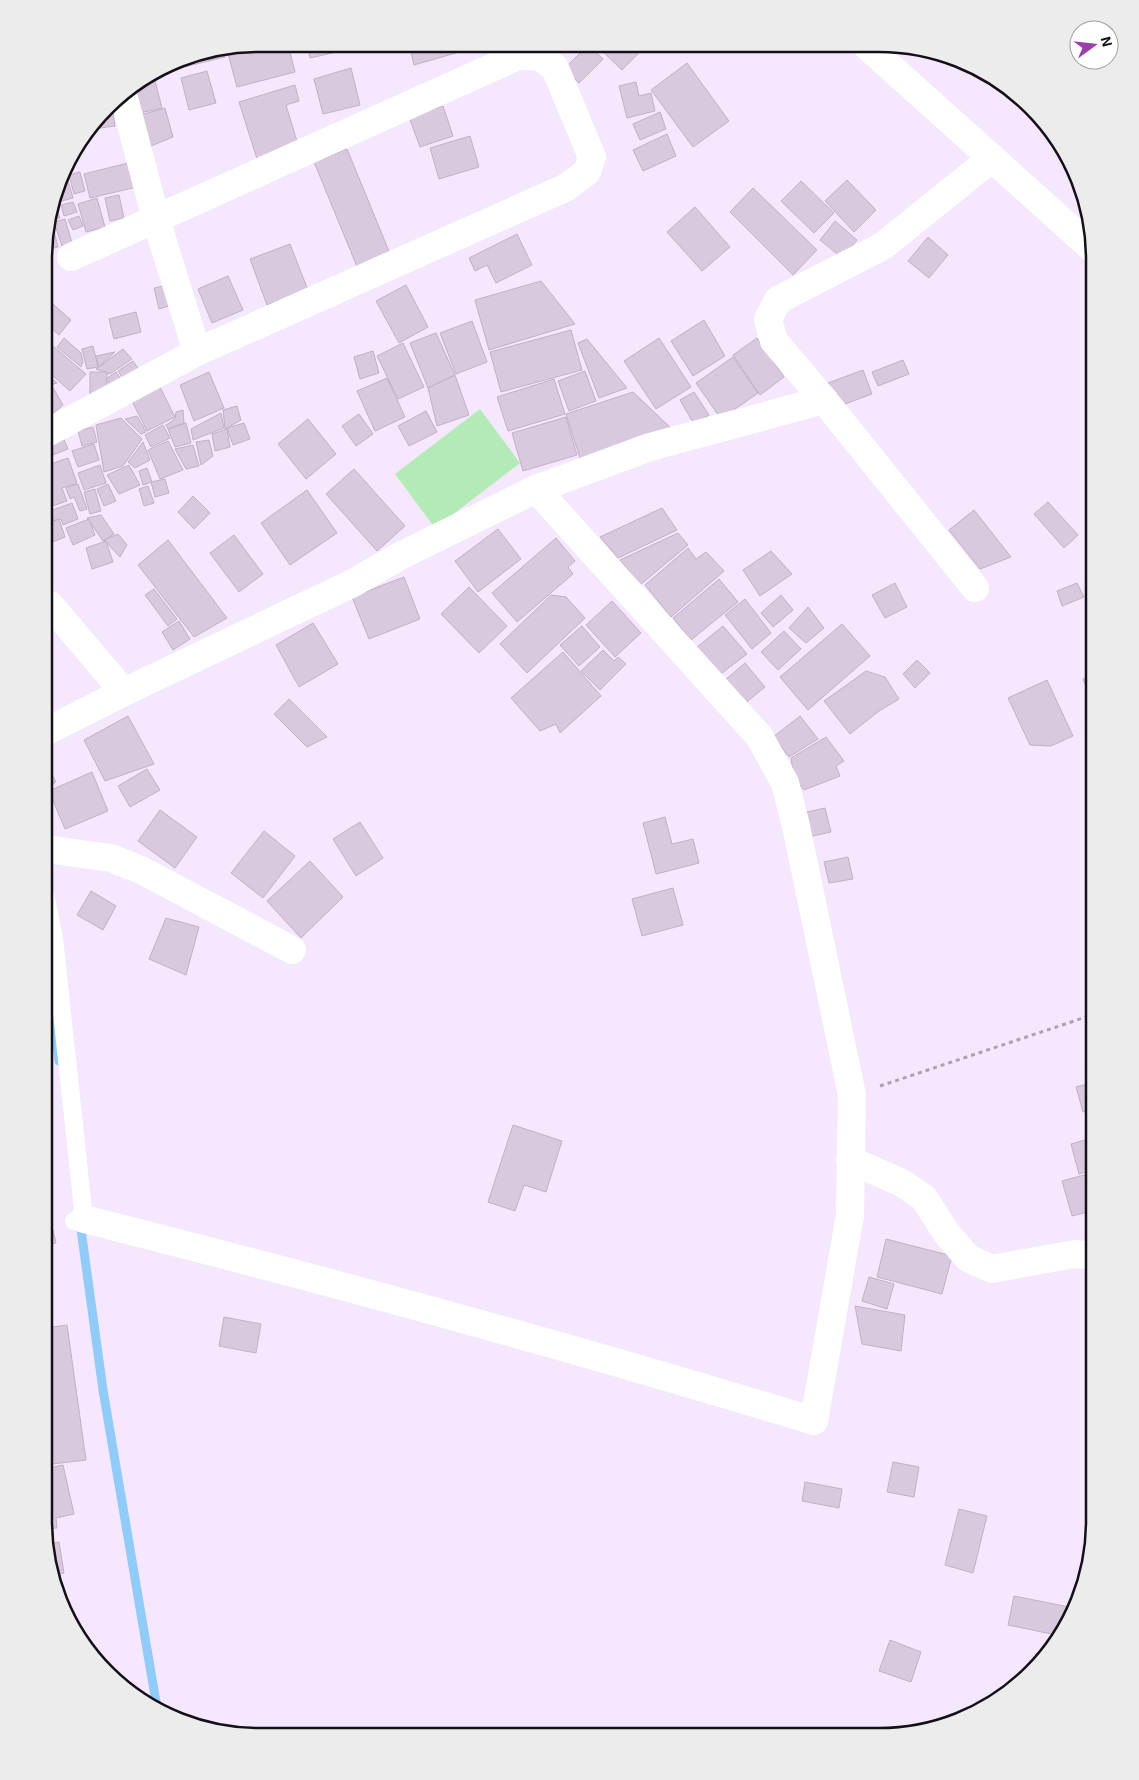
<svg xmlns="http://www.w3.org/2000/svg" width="1139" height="1780" font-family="'Exo 2',sans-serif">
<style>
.green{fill:#b3ebb6}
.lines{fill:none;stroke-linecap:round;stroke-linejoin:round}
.stream{stroke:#90ccf7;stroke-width:9}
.building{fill:#d9c9de;stroke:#c0b1c5}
.path{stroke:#aca1b3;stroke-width:3;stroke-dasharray:4 4;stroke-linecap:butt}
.lane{stroke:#fff;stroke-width:18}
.street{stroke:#fff;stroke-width:28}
.rim{fill:none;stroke:#151018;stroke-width:2.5}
</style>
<rect width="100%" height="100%" fill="#f5e7fd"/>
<!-- green -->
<path class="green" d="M480,409L520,463L435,528L395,474Z"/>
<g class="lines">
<!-- stream -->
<g class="stream">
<path d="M45,957L59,1061"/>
<path d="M80,1222L103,1390L157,1708"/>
</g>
</g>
<!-- building -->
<g class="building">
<path d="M259,44H288L295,72L237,87L227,50Z"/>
<path d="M307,44H345L346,50L310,58Z"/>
<path d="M409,44H461L463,51L414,65Z"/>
<path d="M588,45L603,59L579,83L564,69Z"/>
<path d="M596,45H647L622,70Z"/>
<path d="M224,51L225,57L171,70L170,65L177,60Z"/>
<path d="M687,63L729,121L693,147L651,90Z"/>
<path d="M351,68L360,105L323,114L314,79Z"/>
<path d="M207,71L216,103L189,110L181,78Z"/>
<path d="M155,81L162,108L140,113L133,87Z"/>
<path d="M636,82L639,96L651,93L655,111L627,118L619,86Z"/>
<path d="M295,85L299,101L286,105L299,148L258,162L239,102Z"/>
<path d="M112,104L115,126L93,129Z"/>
<path d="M443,106L453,136L420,147L409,117Z"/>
<path d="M165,108L173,137L146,148L137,116Z"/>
<path d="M660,112L666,129L640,140L633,124Z"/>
<path d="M667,134L676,156L643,171L633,150Z"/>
<path d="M470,136L479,167L439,179L430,148Z"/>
<path d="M347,149L391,256L358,269L314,162Z"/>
<path d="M132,162L137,187L90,198L84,174Z"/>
<path d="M80,172L85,191L74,194L69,175Z"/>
<path d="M66,174L73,198L58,202L56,197L63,175Z"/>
<path d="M847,180L876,210L854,232L825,201Z"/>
<path d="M801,181L834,213L814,233L781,201Z"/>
<path d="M753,188L817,250L793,275L730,212Z"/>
<path d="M119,195L124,218L110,221L105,198Z"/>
<path d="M97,198L105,227L86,232L78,204Z"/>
<path d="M73,202L77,212L64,216L61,205Z"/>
<path d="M54,203L60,218L53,220L51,213Z"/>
<path d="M695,207L730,247L702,271L667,232Z"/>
<path d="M50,215L54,228L46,230Z"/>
<path d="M79,216L83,226L73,230L68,220Z"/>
<path d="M65,219L72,243L62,246L54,222Z"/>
<path d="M835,221L857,240L842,258L820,240Z"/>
<path d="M54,231L58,247L46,250V233Z"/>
<path d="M517,234L532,265L496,283L487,265L475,271L469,258Z"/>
<path d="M928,237L948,255L929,278L908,261Z"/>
<path d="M290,244L308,290L267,305L250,259Z"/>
<path d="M228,276L243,310L212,323L198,289Z"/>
<path d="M541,281L575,324L489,350L475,300Z"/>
<path d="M406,285L428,327L399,343L376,301Z"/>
<path d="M163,286L169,306L159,309L154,288Z"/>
<path d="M46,298L71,320L59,335L45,323Z"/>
<path d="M136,312L141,332L114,339L109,319Z"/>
<path d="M704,320L725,356L693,376L671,341Z"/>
<path d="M472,321L487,362L456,374L440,333Z"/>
<path d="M571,330L582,370L501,392L490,352Z"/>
<path d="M436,333L455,375L428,388L410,343Z"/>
<path d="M64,338L81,353L83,362L81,367L57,347Z"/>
<path d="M659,338L691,387L656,409L624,361Z"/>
<path d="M757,338L784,377L760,395L733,355Z"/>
<path d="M587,339L627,388L599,398L578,343Z"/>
<path d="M403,343L424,387L398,399L377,356Z"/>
<path d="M53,346L86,374L70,391L45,369L48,364L45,350Z"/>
<path d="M93,346L98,367L87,369L82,349Z"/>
<path d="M123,349L132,359L110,374L96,369Z"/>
<path d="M373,351L379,373L360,379L354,357Z"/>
<path d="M115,352L99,367L96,356Z"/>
<path d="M733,357L758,393L721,419L696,383Z"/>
<path d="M903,360L909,374L878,386L872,372Z"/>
<path d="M133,361L142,374L127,385L118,371Z"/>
<path d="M863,370L872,394L837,407L828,383Z"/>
<path d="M585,371L596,401L569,411L558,381Z"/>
<path d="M45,372L57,383L45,387Z"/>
<rect x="90" y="372" width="17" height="27"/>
<path d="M116,372L124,384L115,391L106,379Z"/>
<path d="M209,372L224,408L194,421L180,385Z"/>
<path d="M455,375L469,415L437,426L428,388Z"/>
<path d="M387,378L405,417L375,431L357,391Z"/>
<path d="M554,379L565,414L508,431L497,397Z"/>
<path d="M52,386L63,405L50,416L45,410V388Z"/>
<path d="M160,387L175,417L147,431L132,401Z"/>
<path d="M633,392L673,430L581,461L566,414Z"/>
<path d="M694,392L709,415L694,424L680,400Z"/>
<path d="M237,406L241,420L225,429L223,410Z"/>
<path d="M183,410L184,423L168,429L166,425L175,419L176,412Z"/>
<path d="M426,411L437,432L409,446L398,426Z"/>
<path d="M221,413L224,428L193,440L191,429Z"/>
<path d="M359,414L373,434L356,446L342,426Z"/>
<path d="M137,416L146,432L141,434L125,419Z"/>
<path d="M566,417L577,455L523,471L512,433Z"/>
<path d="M121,418L142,439L123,466L104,472L96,425Z"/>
<path d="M308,419L336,454L306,479L278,444Z"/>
<path d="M186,423L191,443L175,447L168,429Z"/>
<path d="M244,423L250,439L233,445L227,428Z"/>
<path d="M163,425L170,438L151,447L145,435Z"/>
<path d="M93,427L97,442L82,446L78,431Z"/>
<path d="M227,429L230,447L215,451L212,434Z"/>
<path d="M62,435L68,449L45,458V442Z"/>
<path d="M209,440L213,456L201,465L196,442Z"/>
<path d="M168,441L183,470L160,479L148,450Z"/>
<path d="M143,442L150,460L135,468L128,462Z"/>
<path d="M94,444L99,460L78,467L72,451Z"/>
<path d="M193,445L199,466L186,469L175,449Z"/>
<path d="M68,458L77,483L62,488L67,501L49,507L45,497V466Z"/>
<path d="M100,465L106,483L84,490L78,473Z"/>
<path d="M129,465L140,485L119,494L107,475Z"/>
<path d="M147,468L152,482L143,485L139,471Z"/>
<path d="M354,469L405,526L377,551L326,494Z"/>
<path d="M165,479L169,493L155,497L151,482Z"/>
<path d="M78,484L87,509L80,511L74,497L70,499L66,488Z"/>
<path d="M108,484L116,501L104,506L97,489Z"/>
<path d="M148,486L154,503L144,506L139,489Z"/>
<path d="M95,489L101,511L90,514L84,492Z"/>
<path d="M307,490L337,533L290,565L261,523Z"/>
<path d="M193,496L210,513L194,529L178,512Z"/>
<path d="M1048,502L1078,535L1064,548L1034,514Z"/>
<path d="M72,503L78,519L63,525L61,519L54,521L50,511Z"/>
<path d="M45,506L52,519L45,522Z"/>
<path d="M662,508L677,530L618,558L600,537Z"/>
<path d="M974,510L1011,557L980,569L949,530Z"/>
<path d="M101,515L114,534L103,541L87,518Z"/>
<path d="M59,519L65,537L45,545V524Z"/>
<path d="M89,519L95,535L73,545L66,528Z"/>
<path d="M498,529L521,559L478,592L455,561Z"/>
<path d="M678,533L688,545L640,585L620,560Z"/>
<path d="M118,534L127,545L120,557L104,540Z"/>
<path d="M234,535L263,574L239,592L210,553Z"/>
<path d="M556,538L575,561L568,567L573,574L517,622L492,593Z"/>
<path d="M168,540L227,618L194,637L138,565Z"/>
<path d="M106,541L113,562L92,569L86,548Z"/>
<path d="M688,548L696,559L706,552L724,571L671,617L645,585Z"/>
<path d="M771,551L792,574L760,596L743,570Z"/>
<path d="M404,577L420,619L369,639L352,597Z"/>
<path d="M719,579L738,602L691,640L673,618Z"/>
<path d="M895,583L907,607L885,618L872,595Z"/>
<path d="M1077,583L1084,597L1062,606L1057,591Z"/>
<path d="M469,587L507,626L479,653L441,614Z"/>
<path d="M154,589L177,619L168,626L145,595Z"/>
<path d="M551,595L566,597L585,618L527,673L500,644Z"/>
<path d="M781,595L793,610L773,627L761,613Z"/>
<path d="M745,599L771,633L752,649L725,615Z"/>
<path d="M612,601L641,633L615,657L586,625Z"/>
<path d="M808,607L824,628L806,643L789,628Z"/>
<path d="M179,621L190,639L173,650L162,632Z"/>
<path d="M313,623L338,664L299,687L276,645Z"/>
<path d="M842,624L870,656L808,710L780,677Z"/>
<path d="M582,626L600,647L579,666L560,645Z"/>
<path d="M723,626L747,654L718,676L697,647Z"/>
<path d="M784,631L801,649L778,670L761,652Z"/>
<path d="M603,650L614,661L618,657L626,664L600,690L581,671Z"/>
<path d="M563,652L601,696L560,733L556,724L540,731L511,698Z"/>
<path d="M917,660L930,673L915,688L903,674Z"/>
<path d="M745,663L765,687L743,705L724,681Z"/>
<path d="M866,671L885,677L899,699L879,711L850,734L824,701Z"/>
<path d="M1095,674V691L1089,693L1083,679Z"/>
<path d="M1047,680L1073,736L1051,746L1030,745L1008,698Z"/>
<path d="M289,699L327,737L307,747L274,714Z"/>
<path d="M128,716L154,764L105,781L84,740Z"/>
<path d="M800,716L818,739L789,757L773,737Z"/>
<path d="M826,737L844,761L836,766L840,776L804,790L794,778L791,758Z"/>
<path d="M45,762L56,782L45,789Z"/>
<path d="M147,769L160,790L130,807L118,786Z"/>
<path d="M92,772L108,811L65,829L49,791Z"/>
<path d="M825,808L831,832L804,838L798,814Z"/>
<path d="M160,810L197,837L175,868L138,841Z"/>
<path d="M665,817L672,844L693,839L699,863L656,874L643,823Z"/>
<path d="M360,822L383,858L356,876L333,839Z"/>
<path d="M264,831L295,856L263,898L231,873Z"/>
<path d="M848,857L853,879L829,883L824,862Z"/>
<path d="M310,861L343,897L301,938L267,901Z"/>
<path d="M673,888L683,925L642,936L632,899Z"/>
<path d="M91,891L116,906L103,930L77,915Z"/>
<path d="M166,918L199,927L186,975L149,959Z"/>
<path d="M1095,1082V1109L1083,1112L1076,1087Z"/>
<path d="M513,1125L562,1141L546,1192L524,1185L515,1211L488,1202Z"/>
<path d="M1095,1137V1169L1079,1174L1071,1144Z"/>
<path d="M1095,1172V1210L1072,1216L1062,1181Z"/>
<path d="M49,1213L56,1243L44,1246V1214Z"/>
<path d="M886,1239L952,1256L942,1294L877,1277Z"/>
<path d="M869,1277L894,1284L887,1309L862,1301Z"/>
<path d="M855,1306L905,1315L901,1351L862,1344Z"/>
<path d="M224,1317L261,1324L256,1353L219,1346Z"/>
<path d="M67,1325L86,1460L44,1465V1328Z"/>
<path d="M893,1462L919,1467L914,1497L887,1492Z"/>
<path d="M63,1465L74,1514L56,1518L57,1528L45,1529L44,1469Z"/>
<path d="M805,1482L842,1489L839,1508L802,1501Z"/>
<path d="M959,1509L987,1516L973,1573L945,1565Z"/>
<path d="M59,1542L64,1573L55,1575L48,1544Z"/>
<path d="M1014,1596L1069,1607L1061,1636L1008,1625Z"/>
<path d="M890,1640L921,1652L911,1682L879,1671Z"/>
</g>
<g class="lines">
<!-- path -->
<path class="path" d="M880,1086L1095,1014"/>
<!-- lane -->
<path class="lane" d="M45,895L54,938L84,1219L74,1221"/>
<!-- street -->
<g class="street">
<path d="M867,46L1093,249"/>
<path d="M123,94L156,219L197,352"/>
<path d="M824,400L774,341L768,319L778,300L883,246L992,158"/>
<path d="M45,434L197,352L565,188L587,172L592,157L555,68L539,56H518L71,257"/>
<path d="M50,605L124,692"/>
<path d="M45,732L124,692L353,583L400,556L536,489L650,447L824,400L975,588"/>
<path d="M45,849L111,858L141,870L292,950"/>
<path d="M850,1160L902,1183L924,1198L947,1234L968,1258L992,1269L1074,1254L1095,1256"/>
<path d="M84,1219C329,1281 572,1347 814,1421L850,1215L852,1095L796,826L785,783L759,736L536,489"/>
</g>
</g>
<!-- crop -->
<path d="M0 0H1139V1780H0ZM259 52H879A207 207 0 0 1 1086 259V1521A207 207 0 0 1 879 1728H259A207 207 0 0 1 52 1521V259A207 207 0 0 1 259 52Z" fill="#ececed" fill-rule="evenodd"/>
<path class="rim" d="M259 52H879A207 207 0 0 1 1086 259V1521A207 207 0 0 1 879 1728H259A207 207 0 0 1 52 1521V259A207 207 0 0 1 259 52Z"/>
<!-- north arrow -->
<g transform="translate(1094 45) rotate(75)"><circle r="24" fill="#ffffff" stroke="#a19fa3"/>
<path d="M0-4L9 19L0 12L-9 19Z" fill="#9b40ab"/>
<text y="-8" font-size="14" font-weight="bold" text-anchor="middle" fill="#151018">N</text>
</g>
</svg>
